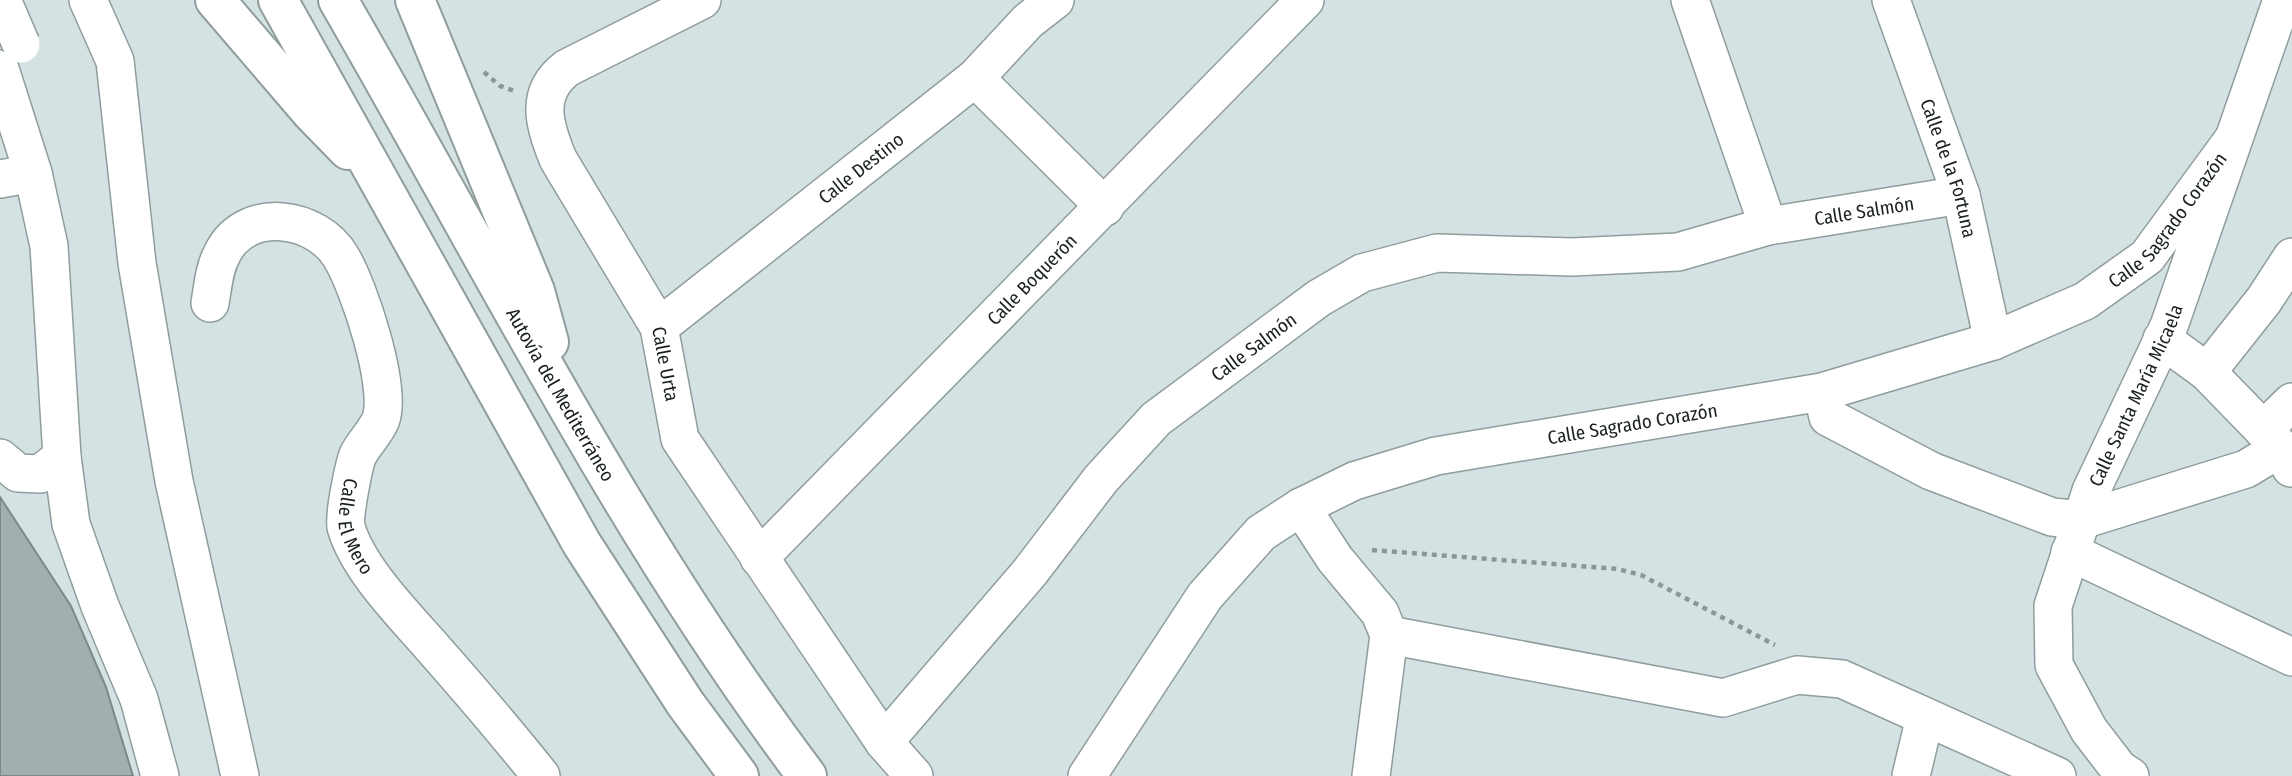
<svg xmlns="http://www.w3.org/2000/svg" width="2292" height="776" font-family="'Fira Sans Condensed',sans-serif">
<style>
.building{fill:#a2afb0;stroke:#7c898a;stroke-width:2}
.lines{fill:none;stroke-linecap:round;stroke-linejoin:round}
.minor-casing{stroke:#8f9d9d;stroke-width:40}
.highway-casing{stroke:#8f9d9d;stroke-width:42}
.path{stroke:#8b9697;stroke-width:4.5;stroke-dasharray:5 5;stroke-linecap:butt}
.minor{stroke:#fff;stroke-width:37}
.highway{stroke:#fff;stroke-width:38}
.minor-bridge-casing{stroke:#8f9d9d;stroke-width:40;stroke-linecap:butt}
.minor-bridge{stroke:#fff;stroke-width:37}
.labels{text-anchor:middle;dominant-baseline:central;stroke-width:5;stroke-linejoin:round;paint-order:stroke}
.street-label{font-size:19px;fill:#1b2121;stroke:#e1eff0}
</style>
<rect width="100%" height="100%" fill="#d4e2e3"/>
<!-- building -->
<path class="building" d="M0,497L71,606L106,687L133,776H0Z"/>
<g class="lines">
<!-- minor casing -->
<g class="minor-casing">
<g id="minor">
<path d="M88,0L115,61L137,263L174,481L240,776"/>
<path id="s1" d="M702,0L567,68C534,93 544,125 558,159L659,327L680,439L884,742L914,776"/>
<path d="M1690,0L1768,226"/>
<path id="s2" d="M1891,0L1961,195L1993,341"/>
<path d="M0,69L33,173L49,246L62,457L71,524L100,606L139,699L160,776"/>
<path d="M975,78L1105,207"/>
<path d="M0,179L33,173"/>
<path id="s3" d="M210,303C213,286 214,268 223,252C247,206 317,216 341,257C359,287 392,386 381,419C376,432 364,443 358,455C354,464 343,519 346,527C358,569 404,615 432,647C469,689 506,732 541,776"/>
<path id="s4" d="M659,327L975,78L1028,21L1055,0"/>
<path d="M2162,339L2207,372L2281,448L2291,468"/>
<path d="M2207,372L2264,300L2292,257"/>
<path d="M1822,392L1828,417L1931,471L2052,517L2082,520L2246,469L2281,448"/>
<path d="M2263,430L2292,402"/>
<path d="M0,458L18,473L40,474L62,457"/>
<path d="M1301,507L1335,559L1380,613L1389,635L1371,776"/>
<path d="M2070,552L2292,657"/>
<path id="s5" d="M759,558L1305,0"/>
<path d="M1389,635L1723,698L1797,675L1842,679L2057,776"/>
<path id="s6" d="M884,742L1030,572L1101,479L1156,419L1319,298L1362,273L1437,253L1572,257L1678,252L1768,226L1961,195"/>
<path id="s7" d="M1087,776L1205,596L1261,533L1301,507L1354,481L1436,456L1822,392L1993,341L2085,301L2147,257L2232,141"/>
<path d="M1911,776L1925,717"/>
<path id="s8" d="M2130,776L2119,769L2089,730L2054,665L2053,606L2091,491L2169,326L2282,0"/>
</g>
</g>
<!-- highway casing -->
<g class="highway-casing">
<g id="highway">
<path d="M215,0L311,112L348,150"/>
<path d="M278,0L582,544L685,703L739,776"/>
<path id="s9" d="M338,0C489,261 625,535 807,776"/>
<path d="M415,0L535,291L549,342"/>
</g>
</g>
<!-- path -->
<g class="path">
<path d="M484,72L500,86L515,91"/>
<path d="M1372,550L1618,569L1641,575L1775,645"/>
</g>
<!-- minor -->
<use href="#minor" class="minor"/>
<!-- highway -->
<use href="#highway" class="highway"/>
<!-- minor-bridge casing -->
<g class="minor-bridge-casing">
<path id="minor-bridge" d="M2,0L21,44"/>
</g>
<!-- minor-bridge -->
<use href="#minor-bridge" class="minor-bridge"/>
</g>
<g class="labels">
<!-- street labels -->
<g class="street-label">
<text stroke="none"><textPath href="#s4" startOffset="257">Calle Destino</textPath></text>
<text stroke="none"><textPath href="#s2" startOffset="178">Calle de la Fortuna</textPath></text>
<text stroke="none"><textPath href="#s6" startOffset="1185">Calle Salmón</textPath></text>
<text stroke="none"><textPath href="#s7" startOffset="1279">Calle Sagrado Corazón</textPath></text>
<text stroke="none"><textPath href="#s5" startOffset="390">Calle Boquerón</textPath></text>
<text stroke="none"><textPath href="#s6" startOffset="544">Calle Salmón</textPath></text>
<text stroke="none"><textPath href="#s1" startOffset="485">Calle Urta</textPath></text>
<text stroke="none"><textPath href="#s9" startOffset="453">Autovía del Mediterráneo</textPath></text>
<text stroke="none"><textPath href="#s8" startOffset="422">Calle Santa María Micaela</textPath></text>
<text stroke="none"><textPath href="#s7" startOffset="691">Calle Sagrado Corazón</textPath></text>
<text stroke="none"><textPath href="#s3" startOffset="481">Calle El Mero</textPath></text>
</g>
</g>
</svg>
